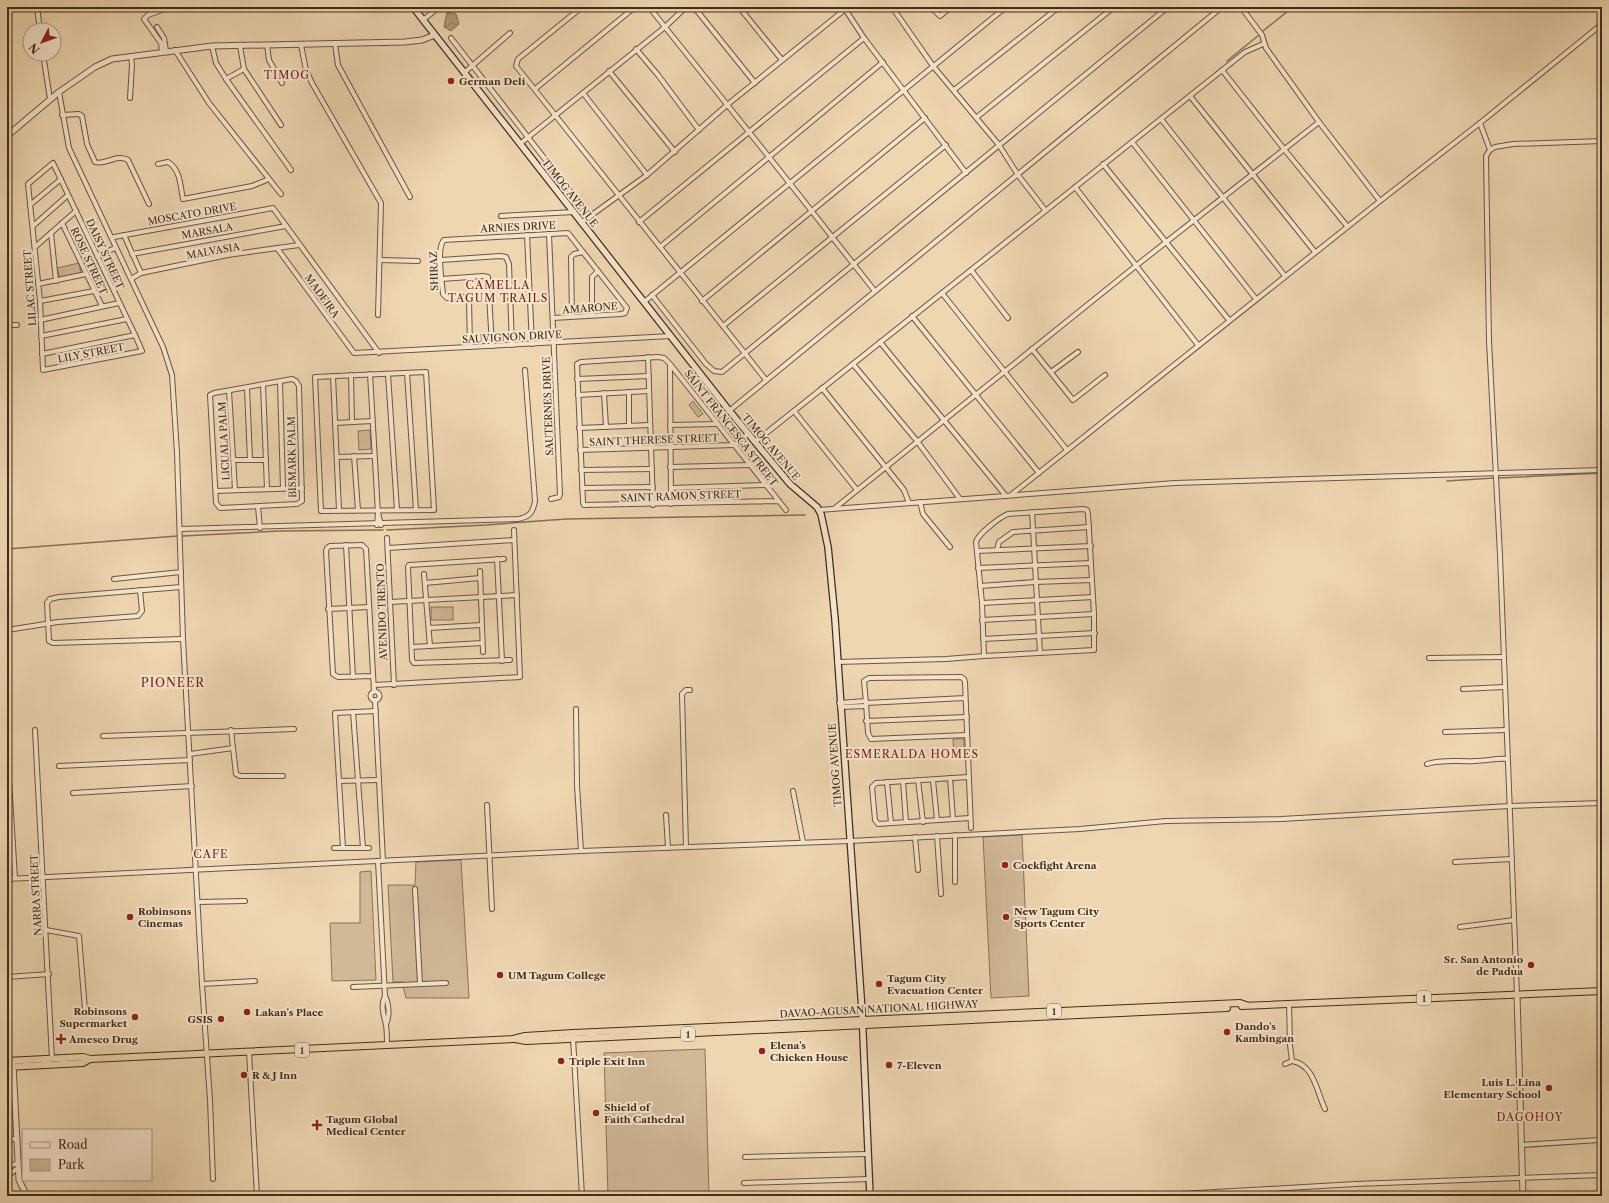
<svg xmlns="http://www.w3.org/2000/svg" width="1609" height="1203" font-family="'Libre Caslon Text',serif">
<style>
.green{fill:#d1b998;stroke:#89725a}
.water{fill:url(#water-waves);stroke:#856f56}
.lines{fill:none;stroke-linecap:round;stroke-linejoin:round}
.stream{stroke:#856f56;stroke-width:1.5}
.minor-casing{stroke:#6c5640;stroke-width:6}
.tertiary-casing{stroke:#6c5640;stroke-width:7}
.secondary-casing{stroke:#412c1b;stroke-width:8}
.trunk-casing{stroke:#412c1b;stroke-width:8}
.minor{stroke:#f4e4cc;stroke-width:4}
.tertiary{stroke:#f4e4cc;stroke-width:5}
.secondary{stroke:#f4e4cc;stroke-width:5.5}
.trunk{stroke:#eed6b1;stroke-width:6}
.poi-dot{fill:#8f2418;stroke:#f4e4cc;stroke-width:1.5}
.labels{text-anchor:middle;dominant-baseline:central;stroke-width:4;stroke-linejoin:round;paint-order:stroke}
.shield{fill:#f4e4cc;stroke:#776350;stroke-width:1}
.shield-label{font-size:9px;font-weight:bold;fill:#412c1b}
.poi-label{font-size:10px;font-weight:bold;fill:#412c1b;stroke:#f4e4cc;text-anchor:start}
.street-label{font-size:10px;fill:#412c1b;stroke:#f4e4cc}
.neighbourhood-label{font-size:11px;letter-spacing:1px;fill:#7a1f14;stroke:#f4e4cc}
.quarter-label{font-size:12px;letter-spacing:1px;fill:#7a1f14;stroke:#f4e4cc}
</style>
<defs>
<pattern id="water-waves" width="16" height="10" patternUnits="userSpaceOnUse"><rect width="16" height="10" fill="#b39c7e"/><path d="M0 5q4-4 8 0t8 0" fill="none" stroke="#937f66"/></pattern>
</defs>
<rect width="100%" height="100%" fill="#eed6b1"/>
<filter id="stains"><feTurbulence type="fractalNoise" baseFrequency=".005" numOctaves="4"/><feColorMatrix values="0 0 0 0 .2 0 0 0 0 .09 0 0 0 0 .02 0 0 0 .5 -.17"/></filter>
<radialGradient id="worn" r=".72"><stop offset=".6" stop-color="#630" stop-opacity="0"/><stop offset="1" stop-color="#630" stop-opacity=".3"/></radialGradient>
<!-- green -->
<g class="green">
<path d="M79,263L81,273L60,278L57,268Z"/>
<path d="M693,401L703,414L698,417L689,405Z"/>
<path d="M370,430L371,449L359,450L358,431Z"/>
<rect x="431" y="607" width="22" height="13"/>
<path d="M953,739H964V756H954Z"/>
<path d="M1022,835L1029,996L991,998L983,837Z"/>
<path d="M461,860L469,998H406L402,982H393L388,885H415L416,862Z"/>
<path d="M371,871L376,980L332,981L330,923H360V872Z"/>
<path d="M705,1049L709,1196H608L604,1053Z"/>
</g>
<!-- water -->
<path class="water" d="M447,12L456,14L459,24L451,31L444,27Z"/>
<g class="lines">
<!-- stream -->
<g class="stream">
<path d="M1263,31L1293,7"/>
<path d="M1227,61L1259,35"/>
<path d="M1499,478L1602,473"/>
<path d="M1447,481L1494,478"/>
<path d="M387,530L486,525L566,519L805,515"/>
<path d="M183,536L280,531L383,530"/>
<path d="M7,549L178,536"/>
</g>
<!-- minor casing -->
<g class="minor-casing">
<g id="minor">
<path d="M37,7L40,30"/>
<path d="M582,7L518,59L516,66L766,380"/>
<path d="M649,7L769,157L660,247"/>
<path d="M694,7L755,83"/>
<path d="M739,7L782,60"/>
<path d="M892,7L933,66L999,145L1018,175L1045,210"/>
<path d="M931,7L940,16L951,7"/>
<path d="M1241,7L1262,35L1266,48L1319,122L1380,201"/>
<path d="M845,9L864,38L966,173"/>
<path d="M423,20L439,7"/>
<path d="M157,27L164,38L166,51"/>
<path d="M451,38L590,217"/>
<path d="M335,44L338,65L410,197"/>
<path d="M267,45L269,60L282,83"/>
<path d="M301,45L306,70L312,83L381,203L378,315"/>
<path d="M212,46L216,63L226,79L291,170"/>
<path d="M240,46L244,69L281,125"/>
<path d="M636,49L658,75L699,130"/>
<path d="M175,50L209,103L281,194"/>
<path d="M162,51L161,43L144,19L148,15L170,7"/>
<path d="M43,54L50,99"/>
<path d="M1222,70L1284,149L1347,226"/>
<path d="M609,71L675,152"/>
<path d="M465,72L510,33"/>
<path d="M226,79L244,69"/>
<path d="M535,89L635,7"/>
<path d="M954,90L1059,7"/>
<path d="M59,92L69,148L163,347L172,375L177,453L183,639L202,984L210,1100L213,1179"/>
<path d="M583,93L647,175"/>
<path d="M1190,96L1315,252"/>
<path d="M130,98L132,65L131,56"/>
<path d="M62,115L79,114L82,116L87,144L95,162C105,166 117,153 128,160L149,204"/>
<path d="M977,117L1114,7"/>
<path d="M1161,119L1285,276"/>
<path d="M1480,123L1490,150"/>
<path d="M1132,142L1256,299"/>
<path d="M521,143L665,27L686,7"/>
<path d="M53,163L135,335L142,351L43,370L40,301L28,184Z"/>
<path d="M158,164L168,162C181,170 180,186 183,199L252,186L269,179"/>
<path d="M1103,164L1229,320"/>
<path d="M1075,187L1198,345"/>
<path d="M30,205L61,179"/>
<path d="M501,216L574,212"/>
<path d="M582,222L647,175L727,105L848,7"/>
<path d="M639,222L864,38"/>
<path d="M62,223L102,306"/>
<path d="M33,226L68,195"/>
<path d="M51,233L56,281"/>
<path d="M549,234L560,494L559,497L551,499"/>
<path d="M124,235L141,273"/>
<path d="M527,235L532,344"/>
<path d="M114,237L273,208L379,353"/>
<path d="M35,247L76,211"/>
<path d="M277,248L354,353L671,336"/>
<path d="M132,254L286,226"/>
<path d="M97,256L115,248"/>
<path d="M380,260L418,261"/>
<path d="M441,260L500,256L506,257L509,264L512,345"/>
<path d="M971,270L1008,318"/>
<path d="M131,279L141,273L228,255L299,245"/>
<path d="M442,279L483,276L488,277L492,346"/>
<path d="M38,284L86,274"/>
<path d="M874,290L769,157L883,62"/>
<path d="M942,293L1067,450"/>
<path d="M652,295L706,364L714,371L722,372L1168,7"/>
<path d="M40,301L94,291"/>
<path d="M702,301L925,118"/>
<path d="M644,302L1006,7"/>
<path d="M592,315V277L598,271"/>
<path d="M572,316L571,257L574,254L583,252"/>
<path d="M912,316L1039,473"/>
<path d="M40,320L119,303"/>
<path d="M7,325H17"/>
<path d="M723,326L946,145"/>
<path d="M41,336L127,319"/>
<path d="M880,342L1006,496"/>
<path d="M470,347L469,299L465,297L447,298L443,294C442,283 436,247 444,240L568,233L627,308L625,313L621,314L553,318"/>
<path d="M1032,349L1073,400L1105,375"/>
<path d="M42,354L135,335"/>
<path d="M648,357L653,505"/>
<path d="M853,364L917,441L960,499"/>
<path d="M670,365L671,504"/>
<path d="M426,372L434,510L321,511L315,377Z"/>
<path d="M1051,372L1078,352"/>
<path d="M407,373L416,510"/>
<path d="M370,374L378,513L377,525"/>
<path d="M388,374L397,510"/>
<path d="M351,375L352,422"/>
<path d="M333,376L339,510"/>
<path d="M292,379L296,381L299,386L302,501L297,504L220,508L216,503L210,395L214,393Z"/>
<path d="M577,379L649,376"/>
<path d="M280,382L283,488"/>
<path d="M263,385L267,489"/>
<path d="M247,388L250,460"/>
<path d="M822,388L904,490L909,503"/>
<path d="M229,391L235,490"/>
<path d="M629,392V426"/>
<path d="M604,393L606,427"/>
<path d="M578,395L649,391"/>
<path d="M729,411C893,275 1058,142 1222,7"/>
<path d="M794,411L857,490"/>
<path d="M335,423L372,421"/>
<path d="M670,425L718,424"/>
<path d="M579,428L650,425"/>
<path d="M755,442L1245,52L1263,44"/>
<path d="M580,450L734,445L748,434"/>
<path d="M354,456L358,510"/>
<path d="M337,457L374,456"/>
<path d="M234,460H266"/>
<path d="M670,467L751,465"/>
<path d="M581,470L652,469"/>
<path d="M582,488L653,487"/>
<path d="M671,488L766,485"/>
<path d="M216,491L302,488"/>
<path d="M1011,495L1380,201L1480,123L1602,24"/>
<path d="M779,501L584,505L583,502L577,364L581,362L658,357L664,358L670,364L786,510"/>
<path d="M920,502L923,514L950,547"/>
<path d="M258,507L260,528"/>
<path d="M835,508L1137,265L1319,122"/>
<path d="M1083,509L1087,510L1088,514L1094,614V650L984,656L982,603L976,542C978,534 1000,517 1008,514Z"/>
<path d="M819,510L1175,483L1602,470"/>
<path d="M1032,512L1040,653"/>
<path d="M378,513L381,525"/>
<path d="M180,529L518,519C530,517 533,512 535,501L525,370"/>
<path d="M387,538L394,685"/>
<path d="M346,545L353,677"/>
<path d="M388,548L514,540"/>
<path d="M997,550L999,542L1013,532L1089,527"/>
<path d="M977,551L1091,546"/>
<path d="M497,559L502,661"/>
<path d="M504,559L409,565L408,567L412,660L414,663L510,660"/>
<path d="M978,568L1091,563"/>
<path d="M480,571L483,652"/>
<path d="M424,574L430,646"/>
<path d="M114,579L181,572"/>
<path d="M425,583L480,578"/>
<path d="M980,586L1035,582L1092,580"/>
<path d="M181,587L59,597L50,599L47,603L49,641L53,643L183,639"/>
<path d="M390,602L517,595"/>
<path d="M982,603L1093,597"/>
<path d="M328,609L369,607"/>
<path d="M982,620L1094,614"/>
<path d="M429,628L481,625"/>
<path d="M7,630L58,622L138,616L142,611L140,590"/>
<path d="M983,639L1095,633"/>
<path d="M412,647L482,643"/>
<path d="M1429,658L1503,657"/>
<path d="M837,662L946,659L984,656"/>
<path d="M373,676L338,677L333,674L326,551L327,548L330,546L362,545L366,549L374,691"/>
<path d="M374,685L520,677L514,530"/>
<path d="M1463,689L1504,687"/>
<circle cx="375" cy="696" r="4.5"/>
<path d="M965,698L866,703L864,681L869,678L961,677L964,679L965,682L971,828"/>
<path d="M375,700L383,861"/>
<path d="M839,703L866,701"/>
<path d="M866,703L868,733L871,739L967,735"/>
<path d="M840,707L866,706"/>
<path d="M576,709L577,785L581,851"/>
<path d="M353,712L363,848"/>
<path d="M866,721L967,717"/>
<path d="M35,730L52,1059"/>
<path d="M231,730L236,774L240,776H283"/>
<path d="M1445,732L1506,730"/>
<path d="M103,736L294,729"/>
<path d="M190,754L233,748"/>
<path d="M8,764L15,878"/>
<path d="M1427,764C1443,759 1459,762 1475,761C1487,761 1495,758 1507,759"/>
<path d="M59,766L190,760"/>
<path d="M968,777L876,783L872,787L875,820L878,824L970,818"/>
<path d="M950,778L953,819"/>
<path d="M918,780L923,822"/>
<path d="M933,780L937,820"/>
<path d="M339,781L379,780"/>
<path d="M903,781L906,822"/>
<path d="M887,782L891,823"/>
<path d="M793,791L803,842"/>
<path d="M73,793L192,786"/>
<path d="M487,805L492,909"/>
<path d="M666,815L668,848"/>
<path d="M955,835V882"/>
<path d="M937,836L941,894"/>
<path d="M915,837L918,870"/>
<path d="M686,847L682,694L686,690H690"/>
<path d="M334,848H369"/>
<path d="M343,848L335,713L376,711"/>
<path d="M378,861L385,996C380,1005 384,1016 386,1025C387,1031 387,1039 387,1045"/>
<path d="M1455,862L1512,859"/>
<path d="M7,879L581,851L850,841L1080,829L1166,821L1281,819L1510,806L1602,803"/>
<path d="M415,889L420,984"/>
<path d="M198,902L245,901"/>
<path d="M1460,927L1514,920"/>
<path d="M46,930L79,936L85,1010"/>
<path d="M7,977L49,974"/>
<path d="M202,984L255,981"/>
<path d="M353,987L446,983"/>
<path d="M1517,995L1500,555L1489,341L1486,156L1490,150L1495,147L1513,144L1602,141"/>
<path d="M385,996C389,1003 390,1017 386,1024"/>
<path d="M573,1038L582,1196"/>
<path d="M249,1052L257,1196"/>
<path d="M1292,1061C1314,1064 1317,1093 1325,1109"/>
<path d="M1285,1064L1292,1061L1290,1045L1289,1003"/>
<path d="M7,1139H17"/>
<path d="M1522,1145L1599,1140"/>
<path d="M745,1157L867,1154"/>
<path d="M7,1165L18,1164"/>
<path d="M7,1176L18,1168"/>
<path d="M744,1183L869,1179"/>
<path d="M1146,1196L1355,1184L1602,1175"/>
</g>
</g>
<!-- tertiary casing -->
<g class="tertiary-casing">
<g id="tertiary">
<path d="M7,136L59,92L95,67L112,59L212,46L405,42L422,40L435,35"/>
<path d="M1517,995L1523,1196"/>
<path d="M13,1064L19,1180L27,1196"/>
</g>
</g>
<!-- secondary casing -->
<g class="secondary-casing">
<path id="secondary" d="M413,7L727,408L790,484L817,507L821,514L828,547L835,619L862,1011L870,1196"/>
</g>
<!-- trunk casing -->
<g class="trunk-casing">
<g id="trunk">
<path d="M1242,1006L1602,991"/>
<path d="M515,1039L526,1041L1227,1008"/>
<path d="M7,1061L83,1057L90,1059L111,1058L513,1039L525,1036L573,1033L1240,1003L1246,1005"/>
<path d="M7,1067L83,1063L90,1059"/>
</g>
</g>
<!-- minor -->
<use href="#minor" class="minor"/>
<!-- tertiary -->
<use href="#tertiary" class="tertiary"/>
<!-- secondary -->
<use href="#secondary" class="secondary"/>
<!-- trunk -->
<use href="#trunk" class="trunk"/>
</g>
<!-- markers -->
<g class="poi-dot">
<circle cx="451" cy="81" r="4"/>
<circle cx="1005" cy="865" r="4"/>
<circle cx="130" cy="917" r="4"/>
<circle cx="1006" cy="917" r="4"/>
<circle cx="1531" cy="965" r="4"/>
<circle cx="500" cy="975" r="4"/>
<circle cx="879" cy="984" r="4"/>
<circle cx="247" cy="1012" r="4"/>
<circle cx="135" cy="1017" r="4"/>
<circle cx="221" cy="1019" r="4"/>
<circle cx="1227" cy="1032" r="4"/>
<path d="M59 1033h4v4h4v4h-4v4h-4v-4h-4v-4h4z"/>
<circle cx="762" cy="1051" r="4"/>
<circle cx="561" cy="1061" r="4"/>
<circle cx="889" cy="1065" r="4"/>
<circle cx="244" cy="1075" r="4"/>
<circle cx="1549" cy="1088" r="4"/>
<circle cx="596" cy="1113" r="4"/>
<path d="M315 1119h4v4h4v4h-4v4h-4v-4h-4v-4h4z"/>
</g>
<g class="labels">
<!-- shield labels -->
<g class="shield">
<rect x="1417" y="991" width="14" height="14" rx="3"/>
<rect x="1047" y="1004" width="14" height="14" rx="3"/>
<rect x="681" y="1027" width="14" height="14" rx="3"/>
<rect x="295" y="1043" width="14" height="14" rx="3"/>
</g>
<g class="shield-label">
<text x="1424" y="998">1</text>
<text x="1054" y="1011">1</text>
<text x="688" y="1034">1</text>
<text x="302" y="1050">1</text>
</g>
<!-- poi labels -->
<g class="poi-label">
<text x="459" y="81">German Deli</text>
<text x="1013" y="865">Cockfight Arena</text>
<text x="138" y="911">Robinsons<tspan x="138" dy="12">Cinemas</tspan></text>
<text x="1014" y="911">New Tagum City<tspan x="1014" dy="12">Sports Center</tspan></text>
<text x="1523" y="959" text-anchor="end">Sr. San Antonio<tspan x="1523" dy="12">de Padua</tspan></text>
<text x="508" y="975">UM Tagum College</text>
<text x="887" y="978">Tagum City<tspan x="887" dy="12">Evacuation Center</tspan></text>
<text x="127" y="1011" text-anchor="end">Robinsons<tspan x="127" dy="12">Supermarket</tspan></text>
<text x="255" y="1012">Lakan's Place</text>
<text x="213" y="1019" text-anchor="end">GSIS</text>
<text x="1235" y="1026">Dando's<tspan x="1235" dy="12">Kambingan</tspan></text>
<text x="69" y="1039">Amesco Drug</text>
<text x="770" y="1045">Elena's<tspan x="770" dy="12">Chicken House</tspan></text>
<text x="569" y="1061">Triple Exit Inn</text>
<text x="897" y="1065">7-Eleven</text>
<text x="252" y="1075">R &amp; J Inn</text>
<text x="1541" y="1082" text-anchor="end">Luis L. Lina<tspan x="1541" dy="12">Elementary School</tspan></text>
<text x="604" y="1107">Shield of<tspan x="604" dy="12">Faith Cathedral</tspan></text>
<text x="326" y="1119">Tagum Global<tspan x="326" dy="12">Medical Center</tspan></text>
</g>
<!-- street labels -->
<g class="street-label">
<text transform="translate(570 193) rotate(52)">TIMOG AVENUE</text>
<text transform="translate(192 214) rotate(-10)">MOSCATO DRIVE</text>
<text transform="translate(518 227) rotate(-3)">ARNIES DRIVE</text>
<text transform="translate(207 231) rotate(-10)">MARSALA</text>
<text transform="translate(213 251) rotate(-10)">MALVASIA</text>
<text transform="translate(105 254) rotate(65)">DAISY STREET</text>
<text transform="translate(89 261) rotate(65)">ROSE STREET</text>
<text transform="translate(434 271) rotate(-92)">SHIRAZ</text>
<text transform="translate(30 288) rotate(-94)">LILAC STREET</text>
<text transform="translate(322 296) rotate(54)">MADEIRA</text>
<text transform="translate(590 308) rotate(-4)">AMARONE</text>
<text transform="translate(512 337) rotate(-3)">SAUVIGNON DRIVE</text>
<text transform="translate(91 353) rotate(-11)">LILY STREET</text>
<text transform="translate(548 406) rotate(-92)">SAUTERNES DRIVE</text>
<text transform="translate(731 428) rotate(52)">SAINT FRANCESCA STREET</text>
<text transform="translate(654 440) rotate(-2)">SAINT THERESE STREET</text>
<text transform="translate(224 441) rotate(-93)">LICUALA PALM</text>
<text transform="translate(771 447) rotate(50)">TIMOG AVENUE</text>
<text transform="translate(292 457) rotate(-91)">BISMARK PALM</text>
<text transform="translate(681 496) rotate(-2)">SAINT RAMON STREET</text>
<text transform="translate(382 612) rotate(-92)">AVENIDO TRENTO</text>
<text transform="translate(835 765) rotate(-94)">TIMOG AVENUE</text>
<text transform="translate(36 895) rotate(-93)">NARRA STREET</text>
<text transform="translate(879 1009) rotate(-3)">DAVAO-AGUSAN NATIONAL HIGHWAY</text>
</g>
<!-- neighbourhood labels -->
<g class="neighbourhood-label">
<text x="287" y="75">TIMOG</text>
<text x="498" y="285">CAMELLA<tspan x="498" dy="13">TAGUM TRAILS</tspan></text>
<text x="912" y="754">ESMERALDA HOMES</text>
<text x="211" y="854">CAFE</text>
<text x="1530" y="1117">DAGOHOY</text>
</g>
<!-- quarter labels -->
<g class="quarter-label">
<text x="173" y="682">PIONEER</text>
</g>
</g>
<!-- margin -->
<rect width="1609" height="1203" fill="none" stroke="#eed6b1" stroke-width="24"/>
<rect x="8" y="8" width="1593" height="1187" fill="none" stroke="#412c1b" stroke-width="2"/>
<rect x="12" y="12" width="1585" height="1179" fill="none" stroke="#412c1b"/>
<!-- legend -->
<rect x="22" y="1129" width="130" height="52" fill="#f4e4cc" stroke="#ac9a85"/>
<rect x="30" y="1142" width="20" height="6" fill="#f4e4cc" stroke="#ac9a85"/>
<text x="58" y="1149" font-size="12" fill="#412c1b">Road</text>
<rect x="30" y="1159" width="20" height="12" fill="#d1b998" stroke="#ac9a85"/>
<text x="58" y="1169" font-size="12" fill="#412c1b">Park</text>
<!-- north arrow -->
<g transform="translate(42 42) rotate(229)"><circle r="19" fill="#f4e4cc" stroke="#ac9a85"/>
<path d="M0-3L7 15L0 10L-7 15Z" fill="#8f2418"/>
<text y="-6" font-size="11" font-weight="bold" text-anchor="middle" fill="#412c1b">N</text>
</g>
<rect width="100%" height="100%" filter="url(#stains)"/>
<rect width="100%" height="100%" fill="url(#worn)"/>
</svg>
